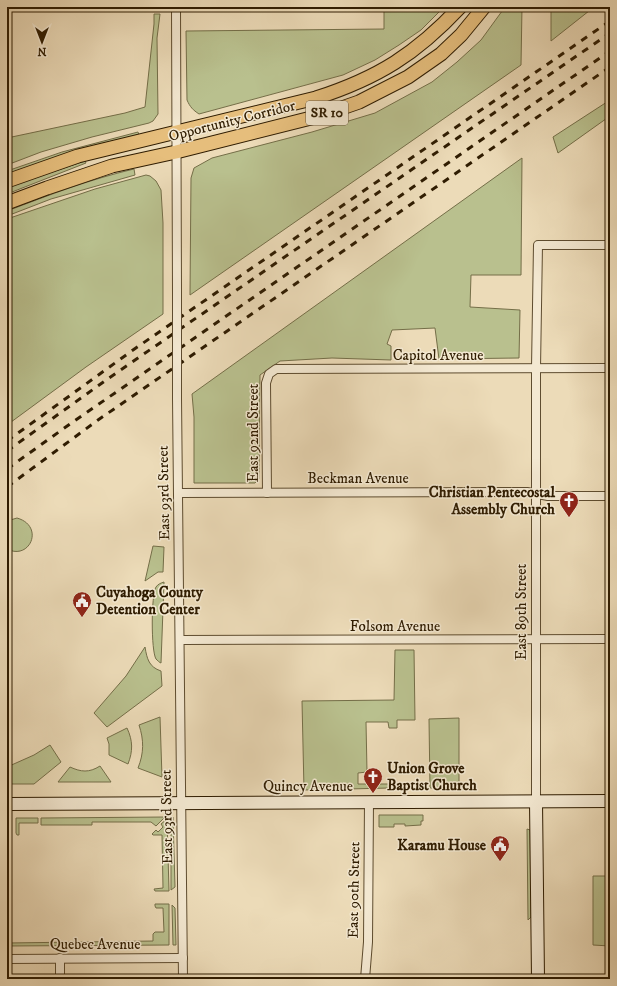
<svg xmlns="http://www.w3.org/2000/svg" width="617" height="986" font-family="'IM FELL DW Pica',serif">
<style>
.green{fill:#b9c08e;stroke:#746e48}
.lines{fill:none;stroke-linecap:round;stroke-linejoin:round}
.street-casing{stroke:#5e4c2f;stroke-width:10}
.secondary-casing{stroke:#2f1c01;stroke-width:14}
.primary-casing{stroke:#2f1c01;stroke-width:15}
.street{stroke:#f3e8d1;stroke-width:8}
.secondary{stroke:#f3e8d1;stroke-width:12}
.primary{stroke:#e6be7c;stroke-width:13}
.rail{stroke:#2f1c01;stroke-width:3;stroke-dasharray:7 7;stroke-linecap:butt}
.street-bridge-casing{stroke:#5e4c2f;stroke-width:10;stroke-linecap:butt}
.street-bridge{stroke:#f3e8d1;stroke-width:8}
.labels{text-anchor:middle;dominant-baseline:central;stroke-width:3;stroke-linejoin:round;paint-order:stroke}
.shield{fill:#f3e8d1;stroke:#6a593f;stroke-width:1}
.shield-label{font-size:14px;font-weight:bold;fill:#2f1c01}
.street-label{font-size:15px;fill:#2f1c01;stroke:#f3e8d1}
.poi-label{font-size:15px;font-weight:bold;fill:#2f1c01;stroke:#f3e8d1;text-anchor:end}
</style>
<rect width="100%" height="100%" fill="#ecdbb8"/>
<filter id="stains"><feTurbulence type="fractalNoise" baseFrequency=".005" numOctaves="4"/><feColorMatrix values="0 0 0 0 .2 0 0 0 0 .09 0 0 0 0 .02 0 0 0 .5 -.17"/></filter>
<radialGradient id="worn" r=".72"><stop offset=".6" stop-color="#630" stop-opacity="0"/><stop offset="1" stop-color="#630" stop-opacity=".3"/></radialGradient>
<!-- green -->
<g class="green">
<path d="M384,7H444L421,30L399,45L375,60L343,75L199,114C193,110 190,107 187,100L186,31L384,29Z"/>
<path d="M505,7H522L521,65L190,295L191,178L194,168L212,158L312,132L375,113L432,82L457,62L481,40Z"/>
<path d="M551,7H594L551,41Z"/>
<path d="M154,14H160L157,38L158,114L153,121L149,123L92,137L41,152L7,165V138L125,113L145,107L154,24Z"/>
<path d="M610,100V116L558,153L553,137Z"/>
<path d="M138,132L139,135L7,175V171L62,152Z"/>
<path d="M522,158L521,275H471L470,307L520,310L519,358L439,359L435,328L392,330L387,344L391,346V360L332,358L280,361L260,375L259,479L255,483H194V417L192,394Z"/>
<path d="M85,161L86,163L7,194V187Z"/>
<path d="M134,169L135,175L51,199L7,216V211C49,195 91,179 134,169Z"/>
<path d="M146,175L150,176L156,181L161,190L163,223V314L86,367L7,425V219L95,189Z"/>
<path d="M17,518C45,526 30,561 7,549V521Z"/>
<path d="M153,546L164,547L163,572H158L145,581Z"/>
<path d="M164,582L161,663C160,663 157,660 156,659C151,651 151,595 156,587C158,584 161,583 164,582Z"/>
<path d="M145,647C147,659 149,667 161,671L162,686L107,727L94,713L126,676Z"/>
<path d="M395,650H414L415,720H397V728H389L388,722H366L367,772L358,773V784H390V788L304,790L302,701L394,700Z"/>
<path d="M160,717L162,777L138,768C144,753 144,740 139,725Z"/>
<path d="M459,718V788H430L429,719Z"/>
<path d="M127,728C133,741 133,751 128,764L109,755V744L107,738Z"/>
<path d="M50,745L61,762L34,784H7V767L34,755Z"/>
<path d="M100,766L111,782H58L70,767C81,772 89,773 100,766Z"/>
<path d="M379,815H423V821H421V825L405,826V824H394V827H379Z"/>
<path d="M165,817L156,826L151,822H92V825H41V818Z"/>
<path d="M173,817L175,887L171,890V819Z"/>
<path d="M16,818H38V823H19V835H17L16,833Z"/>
<path d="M167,819L169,891H155L154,889L163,888L162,835H153L152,834L156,830L158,832L163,827L161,824Z"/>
<path d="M527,829L530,830L531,917L528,920Z"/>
<path d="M593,876H610V946L593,945Z"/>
<path d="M155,904H169V945L7,946V943L153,941V934L155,932H164L163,908H156L155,906Z"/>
<path d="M172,905L175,908L176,945H173Z"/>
<rect x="476" y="976" width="34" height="3"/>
</g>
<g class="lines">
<!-- street casing -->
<g class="street-casing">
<g id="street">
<path d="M176,7L177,291"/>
<path d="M177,398L183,979"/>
<path d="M178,493L527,492L548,496H610"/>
<path d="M267,493L266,383L269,374L276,369L610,368"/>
<path d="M180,640L610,639"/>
<path d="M536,801V368L538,245H610"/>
<path d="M60,958V979"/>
<path d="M7,959L183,958"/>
<path d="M365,979L368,942L369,801"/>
</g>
</g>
<!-- secondary casing -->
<g class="secondary-casing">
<g id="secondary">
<path d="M536,801L538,979"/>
<path d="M7,804L610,801"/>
</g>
</g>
<!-- primary casing -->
<g class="primary-casing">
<g id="primary">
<path d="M7,181L78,156L316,98C378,78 416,54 460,7"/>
<path d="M7,203L47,188L112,166L176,152L319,116L359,102L408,77L441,54L461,35L484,7"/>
</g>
</g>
<!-- street -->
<use href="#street" class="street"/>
<!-- secondary -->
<use href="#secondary" class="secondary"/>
<!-- primary -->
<use href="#primary" class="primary"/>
<!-- rail -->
<g class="rail">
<path d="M7,441L133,350L610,21"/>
<path d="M7,451L109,378L610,33"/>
<path d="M7,469L70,424L610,51"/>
<path d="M7,487L98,420L610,67"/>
</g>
<!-- street-bridge casing -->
<g class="street-bridge-casing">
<path id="street-bridge" d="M177,291V398"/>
</g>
<!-- street-bridge -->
<use href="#street-bridge" class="street-bridge"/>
</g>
<!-- icons -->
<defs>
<g id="church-pin" transform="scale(1)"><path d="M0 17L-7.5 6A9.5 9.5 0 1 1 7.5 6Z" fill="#8f2418" stroke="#f3e8d1"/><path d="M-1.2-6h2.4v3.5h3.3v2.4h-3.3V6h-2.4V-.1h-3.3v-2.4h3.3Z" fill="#fff"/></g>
<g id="civic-pin" transform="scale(1)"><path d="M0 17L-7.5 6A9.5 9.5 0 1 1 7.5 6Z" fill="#8f2418" stroke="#f3e8d1"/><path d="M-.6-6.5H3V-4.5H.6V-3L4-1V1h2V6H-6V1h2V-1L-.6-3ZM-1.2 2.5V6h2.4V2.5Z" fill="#fff"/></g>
</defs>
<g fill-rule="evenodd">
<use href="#church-pin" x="569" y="501"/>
<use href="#civic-pin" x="82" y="601"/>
<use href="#church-pin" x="373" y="777"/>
<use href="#civic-pin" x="500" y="845"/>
</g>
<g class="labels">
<!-- shield labels -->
<rect class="shield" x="306" y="101" width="42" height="24" rx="3"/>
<g class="shield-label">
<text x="327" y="113">SR 10</text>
</g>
<!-- street labels -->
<g class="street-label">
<text transform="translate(232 121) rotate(-14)">Opportunity Corridor</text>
<text x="438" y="355">Capitol Avenue</text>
<text transform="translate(253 433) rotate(-90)">East 92nd Street</text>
<text x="358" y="478">Beckman Avenue</text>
<text transform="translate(164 493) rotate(-91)">East 93rd Street</text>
<text transform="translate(521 612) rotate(-90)">East 89th Street</text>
<text x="395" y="626">Folsom Avenue</text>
<text x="308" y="786">Quincy Avenue</text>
<text transform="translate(167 817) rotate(-91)">East 93rd Street</text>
<text transform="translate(354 890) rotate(-89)">East 90th Street</text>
<text x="95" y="944">Quebec Avenue</text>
</g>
<!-- poi labels -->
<g class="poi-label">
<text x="555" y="492">Christian Pentecostal<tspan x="555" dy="17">Assembly Church</tspan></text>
<text x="96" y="592" text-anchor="start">Cuyahoga County<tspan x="96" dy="17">Detention Center</tspan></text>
<text x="387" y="768" text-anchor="start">Union Grove<tspan x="387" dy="17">Baptist Church</tspan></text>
<text x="486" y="845">Karamu House</text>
</g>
</g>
<!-- margin -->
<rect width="617" height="986" fill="none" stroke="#ecdbb8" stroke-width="24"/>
<rect x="8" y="8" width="601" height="970" fill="none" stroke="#2f1c01" stroke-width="2"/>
<rect x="12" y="12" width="593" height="962" fill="none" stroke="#2f1c01"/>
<!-- north arrow -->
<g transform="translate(42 42) rotate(180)" stroke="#f3e8d1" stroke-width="3" paint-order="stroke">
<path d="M0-3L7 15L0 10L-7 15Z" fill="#2f1c01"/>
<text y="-6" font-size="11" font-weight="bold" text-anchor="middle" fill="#2f1c01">N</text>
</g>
<rect width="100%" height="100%" filter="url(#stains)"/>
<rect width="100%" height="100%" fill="url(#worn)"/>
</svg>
